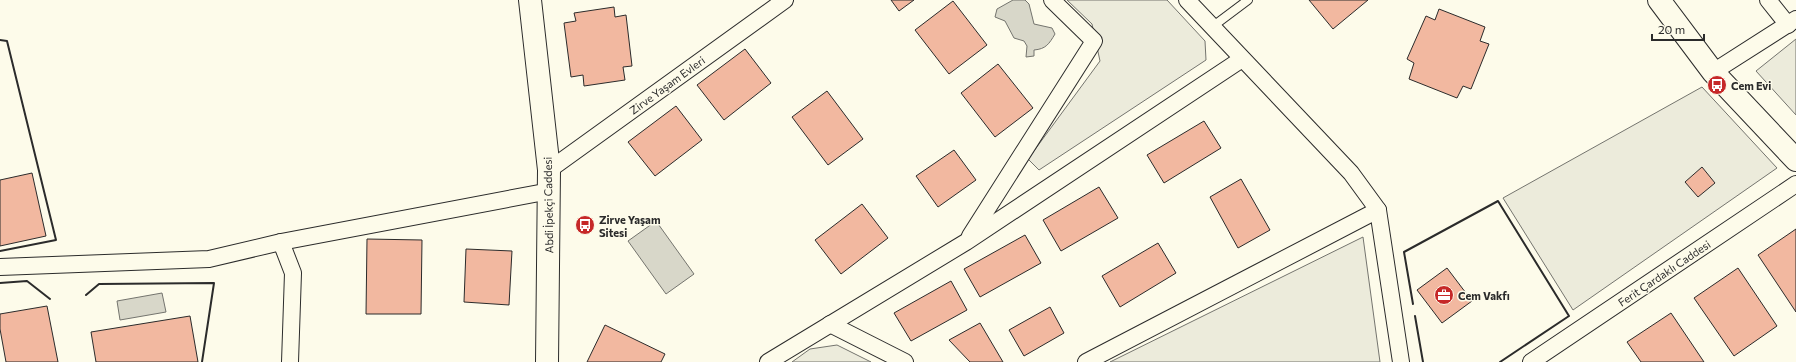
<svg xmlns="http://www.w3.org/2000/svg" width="1796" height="362" font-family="Commissioner,sans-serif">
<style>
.green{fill:#ecebdb;stroke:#74746e}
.water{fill:#d8d7c9;stroke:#74746e}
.building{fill:#f2b8a0;stroke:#2b2b2b}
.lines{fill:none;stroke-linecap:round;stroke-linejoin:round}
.lane-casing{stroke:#2b2b2b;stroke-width:10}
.street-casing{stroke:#2b2b2b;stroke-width:18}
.secondary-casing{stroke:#2b2b2b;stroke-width:24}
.lane{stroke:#fdfbea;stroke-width:8}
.street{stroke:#fdfbea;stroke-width:16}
.secondary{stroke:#fdfbea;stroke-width:22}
.wall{stroke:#2b2b2b;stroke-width:2}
.labels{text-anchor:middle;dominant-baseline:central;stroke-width:3;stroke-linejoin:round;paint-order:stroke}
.street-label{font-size:11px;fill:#2b2b2b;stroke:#fdfbea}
.poi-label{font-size:11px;font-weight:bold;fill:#2b2b2b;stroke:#fdfbea;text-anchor:start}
</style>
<rect width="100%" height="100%" fill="#fdfbea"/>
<!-- green -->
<g class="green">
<path d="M1067,0H1167L1205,41L1206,60L1039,170L1028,159L1100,61L1092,24Z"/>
<path d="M1796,39V115L1756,71Z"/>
<path d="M1702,87L1777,168L1573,310L1503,198Z"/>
<path d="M1363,237L1380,362H1110Z"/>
<path d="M837,345L871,362H792L810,349Z"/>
</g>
<!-- water -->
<g class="water">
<path d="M1013,0H1025L1029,4L1034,24L1052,28L1055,34C1049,44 1046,49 1034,50V56L1026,57L1027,46L1024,41L1014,38L1005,21L995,17L997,9Z"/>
<path d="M656,221L694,274L666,294L628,241Z"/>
<path d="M162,293L166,312L120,320L117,301Z"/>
</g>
<!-- building -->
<g class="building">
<path d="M891,0H914L899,11Z"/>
<path d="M1309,0H1368L1333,29Z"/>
<path d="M953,1L987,45L949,74L915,30Z"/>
<path d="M614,7L615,17L626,15L632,66L623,67L625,80L584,86L583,75L571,77L564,23L576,21L574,13Z"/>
<path d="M1439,9L1485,27L1480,41L1489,44L1471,89L1463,86L1457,98L1409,79L1414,63L1407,59L1426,16L1435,20Z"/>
<path d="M745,49L771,83L724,120L697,85Z"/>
<path d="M998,64L1033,108L995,137L961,93Z"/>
<path d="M827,91L863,139L828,165L792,117Z"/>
<path d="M676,106L702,140L655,176L628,142Z"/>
<path d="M1204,121L1221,148L1164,183L1147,155Z"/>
<path d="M954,150L976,180L938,207L916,176Z"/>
<path d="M1702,167L1715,183L1698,197L1685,182Z"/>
<path d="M32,173L46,236L0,246V180Z"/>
<path d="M1241,179L1270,230L1238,248L1210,197Z"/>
<path d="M1099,187L1118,218L1061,251L1043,220Z"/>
<path d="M862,204L888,238L841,274L815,240Z"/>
<path d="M1796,229V312L1758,255Z"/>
<path d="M1025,235L1041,263L980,297L964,269Z"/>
<path d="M367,239L422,240L421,314H366Z"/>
<path d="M1158,243L1176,273L1120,307L1102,276Z"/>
<path d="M466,249L512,251L509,305L464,302Z"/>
<path d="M1447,268L1472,301L1442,323L1417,290Z"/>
<path d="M1738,268L1777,326L1734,356L1694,298Z"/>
<path d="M951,281L967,310L911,341L894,313Z"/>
<path d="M47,306L58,362H6L0,329V314Z"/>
<path d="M1050,307L1064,333L1024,356L1009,330Z"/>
<path d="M1671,313L1704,362H1641L1627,342Z"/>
<path d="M190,316L198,362H96L91,332Z"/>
<path d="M980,323L1003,362H970L949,340Z"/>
<path d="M605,325L665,354L661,362H587Z"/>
</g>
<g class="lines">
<!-- lane casing -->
<g class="lane-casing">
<path id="lane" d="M1212,27L1248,0"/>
</g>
<!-- street casing -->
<g class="street-casing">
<g id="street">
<path d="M1187,0L1351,173L1378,210L1401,362"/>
<path d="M1768,0L1788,25"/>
<path d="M1713,72L1796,19"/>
<path d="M549,170L785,0"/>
<path d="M970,236L1094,41L1052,0"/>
<path d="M281,242L293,273L290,362"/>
<path d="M0,267L209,259L281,242L550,191"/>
<path d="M830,324L905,362"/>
<path d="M768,362L966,242L1242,59"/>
<path d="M1086,362L1378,210"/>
<path d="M1531,362L1796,184"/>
</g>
</g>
<!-- secondary casing -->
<g class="secondary-casing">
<g id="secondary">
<path d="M530,0L549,170L547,362"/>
<path d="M1659,0L1713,72L1796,160"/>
</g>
</g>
<!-- lane -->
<use href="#lane" class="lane"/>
<!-- street -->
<use href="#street" class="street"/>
<!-- secondary -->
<use href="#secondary" class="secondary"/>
<!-- wall -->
<g class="wall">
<path d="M0,40L7,41L56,240L0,251"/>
<path d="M0,283L27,281L50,299"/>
<path d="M86,295L99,284L214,283L202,362"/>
<path d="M1413,304L1404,252L1498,201L1569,316L1500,362"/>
<path d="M1415,316L1423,362"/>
</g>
</g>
<!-- icons -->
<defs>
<g id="bus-disc" transform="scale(1)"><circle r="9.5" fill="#c62828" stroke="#fdfbea"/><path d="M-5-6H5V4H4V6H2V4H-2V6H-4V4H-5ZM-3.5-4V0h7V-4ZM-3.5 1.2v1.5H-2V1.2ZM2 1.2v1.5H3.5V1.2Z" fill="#fff"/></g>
<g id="office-disc" transform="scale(1)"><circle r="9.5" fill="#c62828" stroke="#fdfbea"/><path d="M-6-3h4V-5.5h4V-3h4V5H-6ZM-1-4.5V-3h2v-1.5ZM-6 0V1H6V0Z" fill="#fff"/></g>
</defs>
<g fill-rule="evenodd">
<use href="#bus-disc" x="1717" y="85"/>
<use href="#bus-disc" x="585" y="225"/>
<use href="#office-disc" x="1444" y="295"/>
</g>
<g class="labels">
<!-- street labels -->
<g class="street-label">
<text transform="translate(667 85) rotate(-36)">Zirve Yaşam Evleri</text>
<text transform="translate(548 205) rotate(-91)">Abdi İpekçi Caddesi</text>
<text transform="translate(1664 273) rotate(-34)">Ferit Çardaklı Caddesi</text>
</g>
<!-- poi labels -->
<g class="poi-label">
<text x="1731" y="85">Cem Evi</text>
<text x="599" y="219">Zirve Yaşam<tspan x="599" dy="13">Sitesi</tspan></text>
<text x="1458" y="295">Cem Vakfı</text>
</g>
</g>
<!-- scale -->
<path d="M1652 34v6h52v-6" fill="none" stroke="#2b2b2b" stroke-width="2"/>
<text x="1658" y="34" font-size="12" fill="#2b2b2b" stroke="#fdfbea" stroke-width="3" paint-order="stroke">20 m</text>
</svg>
